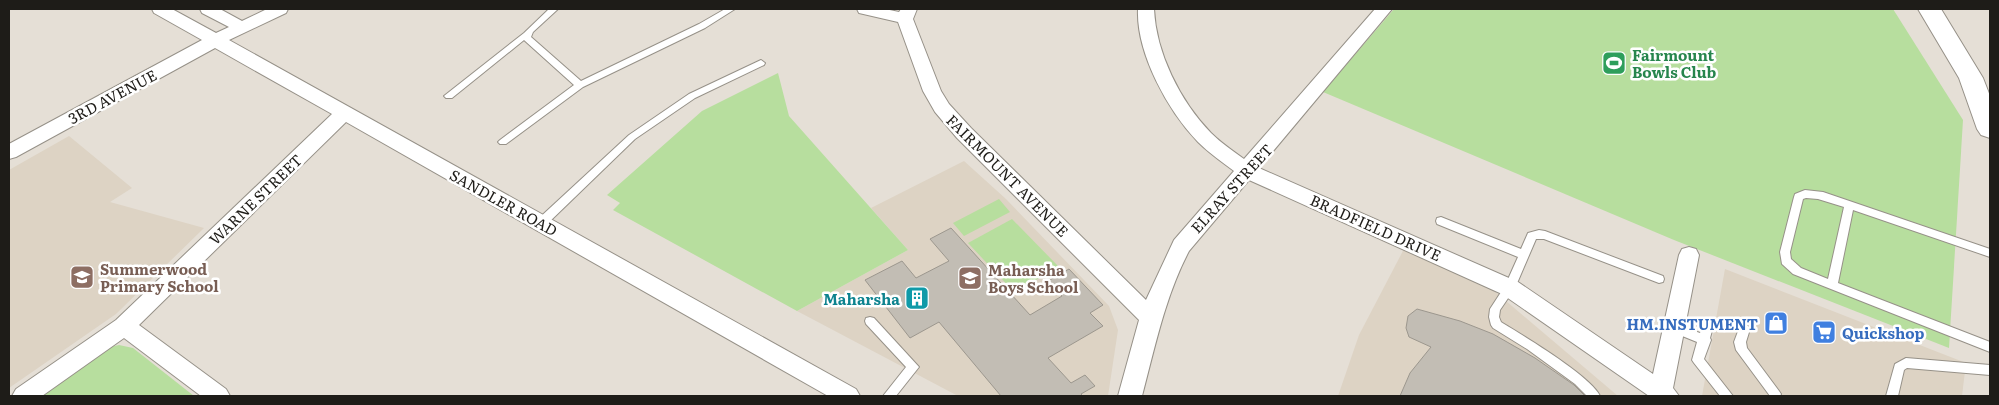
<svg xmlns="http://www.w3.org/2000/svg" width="1999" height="405" font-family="Literata,serif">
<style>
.built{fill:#ddd3c4}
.green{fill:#b7de9e}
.building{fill:#c2bdb4;stroke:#9c978e}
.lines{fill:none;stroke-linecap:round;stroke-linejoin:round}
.service-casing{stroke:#969188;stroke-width:2}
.minor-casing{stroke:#969188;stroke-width:2}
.primary-casing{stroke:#969188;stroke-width:2}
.service{fill:#fff;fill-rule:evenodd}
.minor{fill:#fff;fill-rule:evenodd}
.primary{fill:#fff;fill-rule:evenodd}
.labels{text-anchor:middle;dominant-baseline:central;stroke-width:5;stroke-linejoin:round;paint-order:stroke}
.leisure-label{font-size:15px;font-weight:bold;fill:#27864d;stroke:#fff;text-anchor:start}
.street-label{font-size:15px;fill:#1e1c18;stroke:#fff}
.education-label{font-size:15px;font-weight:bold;fill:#785e54;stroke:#fff;text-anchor:start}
.culture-label{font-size:15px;font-weight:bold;fill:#0d838f;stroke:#fff;text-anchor:end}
.shop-label{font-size:15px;font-weight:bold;fill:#366cbe;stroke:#fff;text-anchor:end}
</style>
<rect width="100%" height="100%" fill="#e5dfd6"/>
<!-- built -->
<g class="built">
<path d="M69,136L132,188L110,202L204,228L116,314L9,388V170Z"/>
<path d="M964,161L1006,199L1109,306L1118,330L1108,396H958L797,311L908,250L871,208Z"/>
<path d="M1405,247L1473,273L1618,396H1338L1359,335Z"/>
<path d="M1725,269L1966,363L1962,396H1702Z"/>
</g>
<!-- green -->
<g class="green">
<path d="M1394,9H1893L1963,120L1949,348L1674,240L1323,92Z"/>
<path d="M778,73L789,116L908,250L797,311L613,210L620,203L607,195L702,111Z"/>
<path d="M999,199L1010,212L964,236L953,223Z"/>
<path d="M1012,219L1059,267L1014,292L968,243Z"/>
<path d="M119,345L133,348L194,396H35L106,348Z"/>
</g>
<!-- building -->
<g class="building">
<path d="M951,228L1030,315L1062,296L1048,281L1069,269L1103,305L1090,313L1103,326L1048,358L1071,383L1085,375L1095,386L1081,394L1083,396H1001L939,322L910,338L865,280L902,261L916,278L949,261L930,239Z"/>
<path d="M1417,309L1460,321L1493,334L1535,358L1574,385L1585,396H1400L1410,373L1431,347L1409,337L1406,328L1408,316Z"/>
</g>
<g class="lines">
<!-- service casing -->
<g class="service-casing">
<g id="service">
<path d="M549,9H558L533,32L531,37L581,81L699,24L725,9H735L705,28L583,87L506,144H500L498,142L500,140L574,85L524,40L452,98H446L444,96L524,33Z"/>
<path d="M761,60L765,63L764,65L695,98L635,139L545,226H537L536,223L537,220L629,135L689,94Z"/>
<path d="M1805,190L1823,192L1990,249V257L1853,210L1838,283L1990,342V352L1793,274L1782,264L1780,252L1794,197L1795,194ZM1806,198L1818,199L1844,207L1828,279L1801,268L1791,259L1790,252L1803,199Z"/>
<path d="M1441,217L1521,249L1528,233L1539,230L1545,231L1663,276L1664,279L1663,282L1659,283L1544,239H1536L1515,288L1500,310L1499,317L1501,322C1522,335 1591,376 1600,396H1587L1575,384L1527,349L1493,328L1491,325L1489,317L1490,309L1505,286L1518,257L1437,224L1436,221L1437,218Z"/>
<path d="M870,317L874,318L919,367L896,396H883L906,367L866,324L865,321L866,318Z"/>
<path d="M1708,319L1712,320L1714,323L1710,338L1711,340L1704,359L1733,396H1720L1694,363L1692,360L1697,342L1670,331L1668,328L1670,325L1674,324L1700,333L1704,320Z"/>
<path d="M1744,325L1748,326L1750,329L1746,342L1747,348L1779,391L1781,394L1780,396H1770L1736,350L1734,342L1740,326Z"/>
<path d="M1906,358L1990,365V375L1907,368L1904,370L1898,396H1886L1895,364Z"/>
</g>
</g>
<!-- minor casing -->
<g class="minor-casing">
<g id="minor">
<path d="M152,9H172L216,33L229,27L202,13L200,9H220L242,21L267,9H288L286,13L229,40L856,389L860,396H828L346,122L139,325L226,389L230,396H201L124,338L42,396H12L16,389L116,320L332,114L215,48L16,157L9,159V144L202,40L154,13Z"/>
<path d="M857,9H885L899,12L901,9H917L913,19L941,91L949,104L971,128L1146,300L1174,240L1234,171C1222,162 1209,153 1198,142C1168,111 1136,53 1138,9H1154C1156,53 1180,101 1211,133C1221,143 1233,151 1244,159L1375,9H1392L1259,168L1518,282L1653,374L1679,255L1682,249L1689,247L1696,249L1699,255L1673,388L1679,396H1649L1502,294L1249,180L1189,251C1165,297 1155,347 1142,396H1118L1139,320L957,138L935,112L923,91L898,22L859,13Z"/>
</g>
</g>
<!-- primary casing -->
<g class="primary-casing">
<path id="primary" d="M1918,9H1941L1983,78L1990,96V138L1981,135L1977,129L1959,78Z"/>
</g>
<!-- service -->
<use href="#service" class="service"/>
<!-- minor -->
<use href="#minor" class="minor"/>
<!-- primary -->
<use href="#primary" class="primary"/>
</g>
<!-- icons -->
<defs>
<g id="stadium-square" transform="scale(1.25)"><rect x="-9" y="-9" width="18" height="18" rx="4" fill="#2e9e5b" stroke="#fff"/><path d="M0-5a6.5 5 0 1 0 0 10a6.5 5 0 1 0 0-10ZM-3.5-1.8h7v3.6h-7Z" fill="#fff"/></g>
<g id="school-square" transform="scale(1.25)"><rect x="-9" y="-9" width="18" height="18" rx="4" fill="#8d6e63" stroke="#fff"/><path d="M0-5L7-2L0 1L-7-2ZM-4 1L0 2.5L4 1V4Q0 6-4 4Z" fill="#fff"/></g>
<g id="building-square" transform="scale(1.25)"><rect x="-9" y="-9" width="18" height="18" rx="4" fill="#0f9aa8" stroke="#fff"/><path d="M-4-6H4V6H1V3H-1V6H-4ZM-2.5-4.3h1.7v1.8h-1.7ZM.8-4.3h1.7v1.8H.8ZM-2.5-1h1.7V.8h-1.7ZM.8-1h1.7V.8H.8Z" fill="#fff"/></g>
<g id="shop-square" transform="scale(1.25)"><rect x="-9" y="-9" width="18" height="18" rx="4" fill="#3f7fe0" stroke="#fff"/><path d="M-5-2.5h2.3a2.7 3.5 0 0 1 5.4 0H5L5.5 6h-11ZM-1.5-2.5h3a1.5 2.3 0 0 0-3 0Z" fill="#fff"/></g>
<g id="supermarket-square" transform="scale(1.25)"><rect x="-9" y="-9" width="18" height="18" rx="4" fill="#3f7fe0" stroke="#fff"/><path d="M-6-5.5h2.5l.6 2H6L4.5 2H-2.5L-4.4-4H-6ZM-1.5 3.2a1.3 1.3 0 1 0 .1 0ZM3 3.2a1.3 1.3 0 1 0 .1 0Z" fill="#fff"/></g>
</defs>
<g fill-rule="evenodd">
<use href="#stadium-square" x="1614" y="63"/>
<use href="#school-square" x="82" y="277"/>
<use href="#school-square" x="970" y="278"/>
<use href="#building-square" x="917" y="298"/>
<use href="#shop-square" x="1776" y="323"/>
<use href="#supermarket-square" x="1824" y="332"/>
</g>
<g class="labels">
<!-- leisure labels -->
<g class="leisure-label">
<text x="1632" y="54">Fairmount<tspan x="1632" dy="17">Bowls Club</tspan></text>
</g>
<!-- street labels -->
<g class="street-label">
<text transform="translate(112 96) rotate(-28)">3RD AVENUE</text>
<text transform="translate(1008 175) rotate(45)">FAIRMOUNT AVENUE</text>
<text transform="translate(1231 188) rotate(-48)">ELRAY STREET</text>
<text transform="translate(255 199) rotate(-44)">WARNE STREET</text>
<text transform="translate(504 202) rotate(29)">SANDLER ROAD</text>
<text transform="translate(1376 227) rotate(24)">BRADFIELD DRIVE</text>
</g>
<!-- education labels -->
<g class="education-label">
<text x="100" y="268">Summerwood<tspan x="100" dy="17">Primary School</tspan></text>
<text x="988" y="269">Maharsha<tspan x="988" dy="17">Boys School</tspan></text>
</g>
<!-- culture labels -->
<g class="culture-label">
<text x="900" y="298">Maharsha</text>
</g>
<!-- shop labels -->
<g class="shop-label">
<text x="1758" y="323">HM.INSTUMENT</text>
<text x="1842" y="332" text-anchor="start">Quickshop</text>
</g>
</g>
<!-- border -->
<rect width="1999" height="405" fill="none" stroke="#1e1c18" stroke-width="20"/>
</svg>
